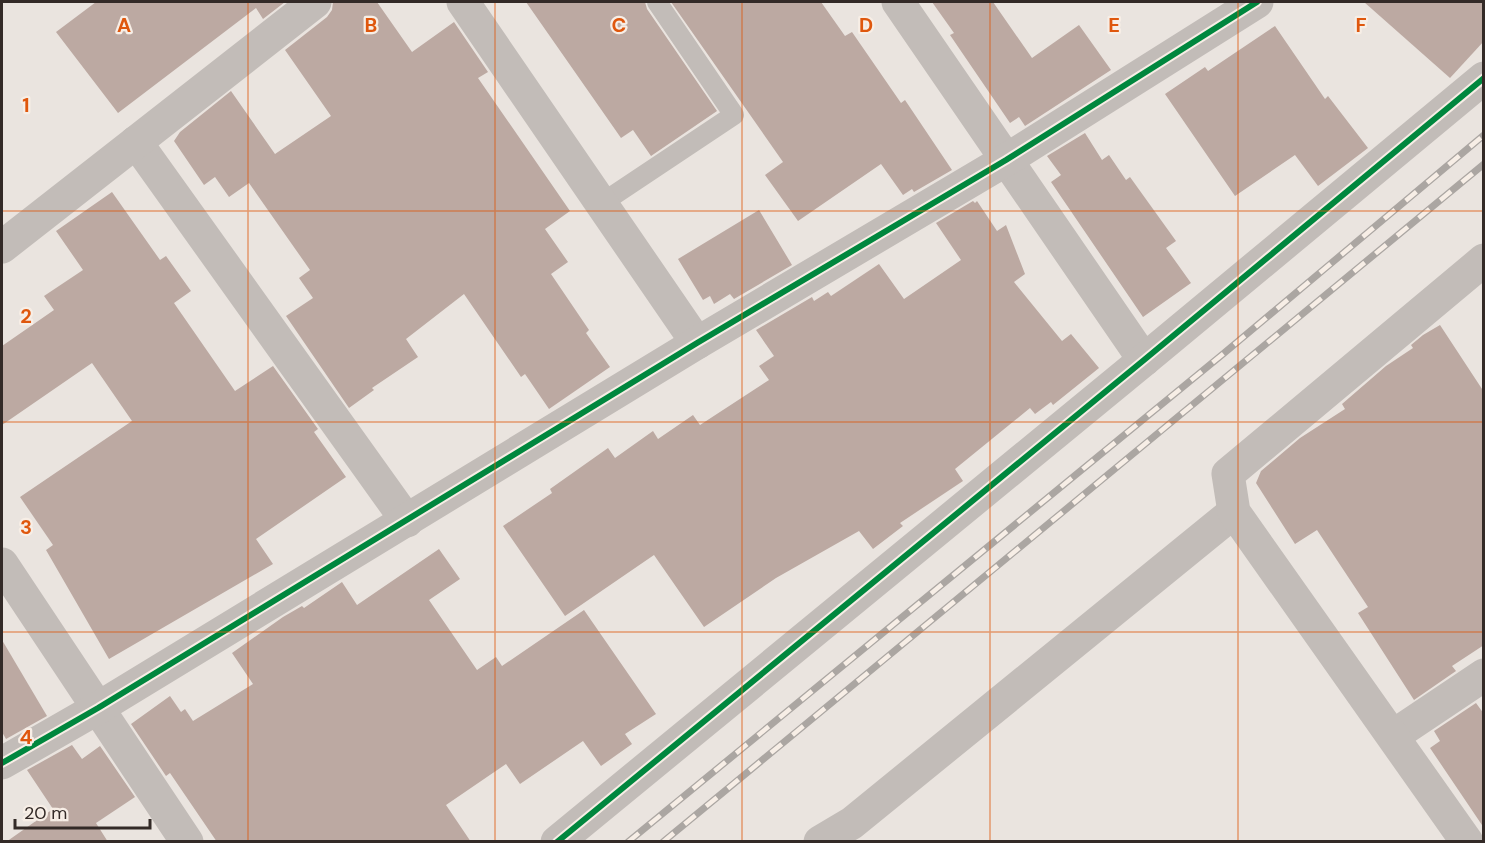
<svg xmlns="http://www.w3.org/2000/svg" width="1485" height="843" font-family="'DM Sans',sans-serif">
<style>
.building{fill:#bca9a2}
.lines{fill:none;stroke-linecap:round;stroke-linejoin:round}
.service{stroke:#c2bcb8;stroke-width:20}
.minor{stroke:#c2bcb8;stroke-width:33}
.rail-casing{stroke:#aba6a2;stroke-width:7}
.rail{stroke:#f7eee6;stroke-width:4.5;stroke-dasharray:14;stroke-linecap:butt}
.cycleway-casing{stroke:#f7eee6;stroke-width:10}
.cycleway{stroke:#00873e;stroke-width:6}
.grid{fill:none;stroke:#df570d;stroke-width:1.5;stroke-opacity:0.55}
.grid-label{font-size:20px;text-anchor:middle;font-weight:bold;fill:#df570d;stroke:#f7eee6;stroke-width:4.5;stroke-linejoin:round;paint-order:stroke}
</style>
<rect width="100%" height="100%" fill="#eae4df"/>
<!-- building -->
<g class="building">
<path d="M96,2H285L263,19L256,8L118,113L56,32Z"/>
<path d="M333,2H377L412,52L454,22L488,72L478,78L570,211L545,229L568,262L551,274L589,330L586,333L610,367L549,409L525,374L521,377L464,294L406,339L418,357L372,388L374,390L349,408L286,316L313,298L299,278L310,270L249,183L229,197L215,177L204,185L174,141L180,132L231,91L275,154L331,116L285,50L327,17L332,10Z"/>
<path d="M526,2H645L647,9L717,111L651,156L633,130L621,138Z"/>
<path d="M671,2H821L845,36L852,32L901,103L905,100L952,170L914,192L912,189L903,195L881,164L798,221L765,175L783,162Z"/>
<path d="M932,2H993L1032,58L1079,25L1111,70L1025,126L1019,117L1010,123L950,35L954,33Z"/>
<path d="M1364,2H1484V41L1450,78Z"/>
<path d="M1275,26L1325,99L1328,96L1368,148L1318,186L1295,155L1235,196L1165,94L1205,67L1208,71Z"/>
<path d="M1085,133L1102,160L1109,155L1126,180L1130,177L1176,241L1166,248L1191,283L1143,317L1051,182L1061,175L1047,156Z"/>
<path d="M112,192L160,260L166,256L191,291L174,303L235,391L273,366L318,429L314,432L346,477L256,539L273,564L109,659L46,550L53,545L20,497L132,421L92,363L2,425V346L54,310L44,296L83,270L56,231Z"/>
<path d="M973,201L975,203L977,201L997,231L1006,225L1025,274L1014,282L1062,341L1071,334L1099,368L1053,405L1051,402L1035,414L1030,408L955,469L963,481L900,523L903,526L873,549L859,531L776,578L704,627L654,555L565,616L503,526L552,493L550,489L608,448L615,458L653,431L658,439L693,415L700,425L769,380L759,366L774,356L756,330L812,297L814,301L828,292L831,296L879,264L904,299L961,260L936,223Z"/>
<path d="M759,210L792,265L734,299L730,294L714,304L710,296L703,300L678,259Z"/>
<path d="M1440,325L1484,392V645L1452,666L1456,671L1414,700L1358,613L1368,607L1317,530L1295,544L1256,483L1261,471L1300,438L1345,409L1342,404L1386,366L1413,348L1411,345L1423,335Z"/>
<path d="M439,549L460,579L429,600L477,670L496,657L502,666L584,610L656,714L625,734L632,744L601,766L583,741L520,784L506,764L446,805L471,842H217L170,773L166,776L131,724L170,696L181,712L185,709L193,721L253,684L232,653L283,617L302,606L304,608L342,582L357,605Z"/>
<path d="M2,640L47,716L6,739L2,732Z"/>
<path d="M1476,703L1484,714V828L1430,748L1440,741L1434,731Z"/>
<path d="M72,745L82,759L100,746L135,797L96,823L108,842H6L53,809L27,770Z"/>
</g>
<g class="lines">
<!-- service -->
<path class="service" d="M602,203L734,115L657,2"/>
<!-- minor -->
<g class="minor">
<path d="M463,2L697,343"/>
<path d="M898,2L1144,360"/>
<path d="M136,142L407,521"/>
<path d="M2,247L315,2"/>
<path d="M2,564L187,842"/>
<path d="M1393,736L1484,675"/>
<path d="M2,763L98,708L697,343L1006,160L1257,2"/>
<path d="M557,842L1144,360L1484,78"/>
<path d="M820,842L852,823L1234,512"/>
<path d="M1467,842L1234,512L1228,474L1484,260"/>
</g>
<!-- rail casing -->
<g class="rail-casing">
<g id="rail">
<path d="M628,842L1223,354L1484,135"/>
<path d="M663,842L1484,164"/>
</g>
</g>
<!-- rail -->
<use href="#rail" class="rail"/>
<!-- cycleway casing -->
<g class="cycleway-casing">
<g id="cycleway">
<path d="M2,763L98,708L697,343L1006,160L1257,2"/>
<path d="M557,842L1144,360L1484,78"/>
</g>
</g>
<!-- cycleway -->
<use href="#cycleway" class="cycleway"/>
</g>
<!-- grid -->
<path class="grid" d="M248,2V842M495,2V842M742,2V842M990,2V842M1238,2V842M2,211H1484M2,422H1484M2,632H1484"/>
<g class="grid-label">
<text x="124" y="32">A</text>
<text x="371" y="32">B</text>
<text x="619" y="32">C</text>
<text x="866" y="32">D</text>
<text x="1114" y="32">E</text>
<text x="1361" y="32">F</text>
<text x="26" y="112">1</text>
<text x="26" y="323">2</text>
<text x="26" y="534">3</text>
<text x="26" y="744">4</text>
</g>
<!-- border -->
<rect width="1485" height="843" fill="none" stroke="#332a27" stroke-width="6"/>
<!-- scale -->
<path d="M15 819v9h135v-9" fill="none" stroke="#332a27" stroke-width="3"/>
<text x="24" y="819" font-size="18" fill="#332a27" stroke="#f7eee6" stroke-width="4.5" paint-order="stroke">20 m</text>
</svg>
